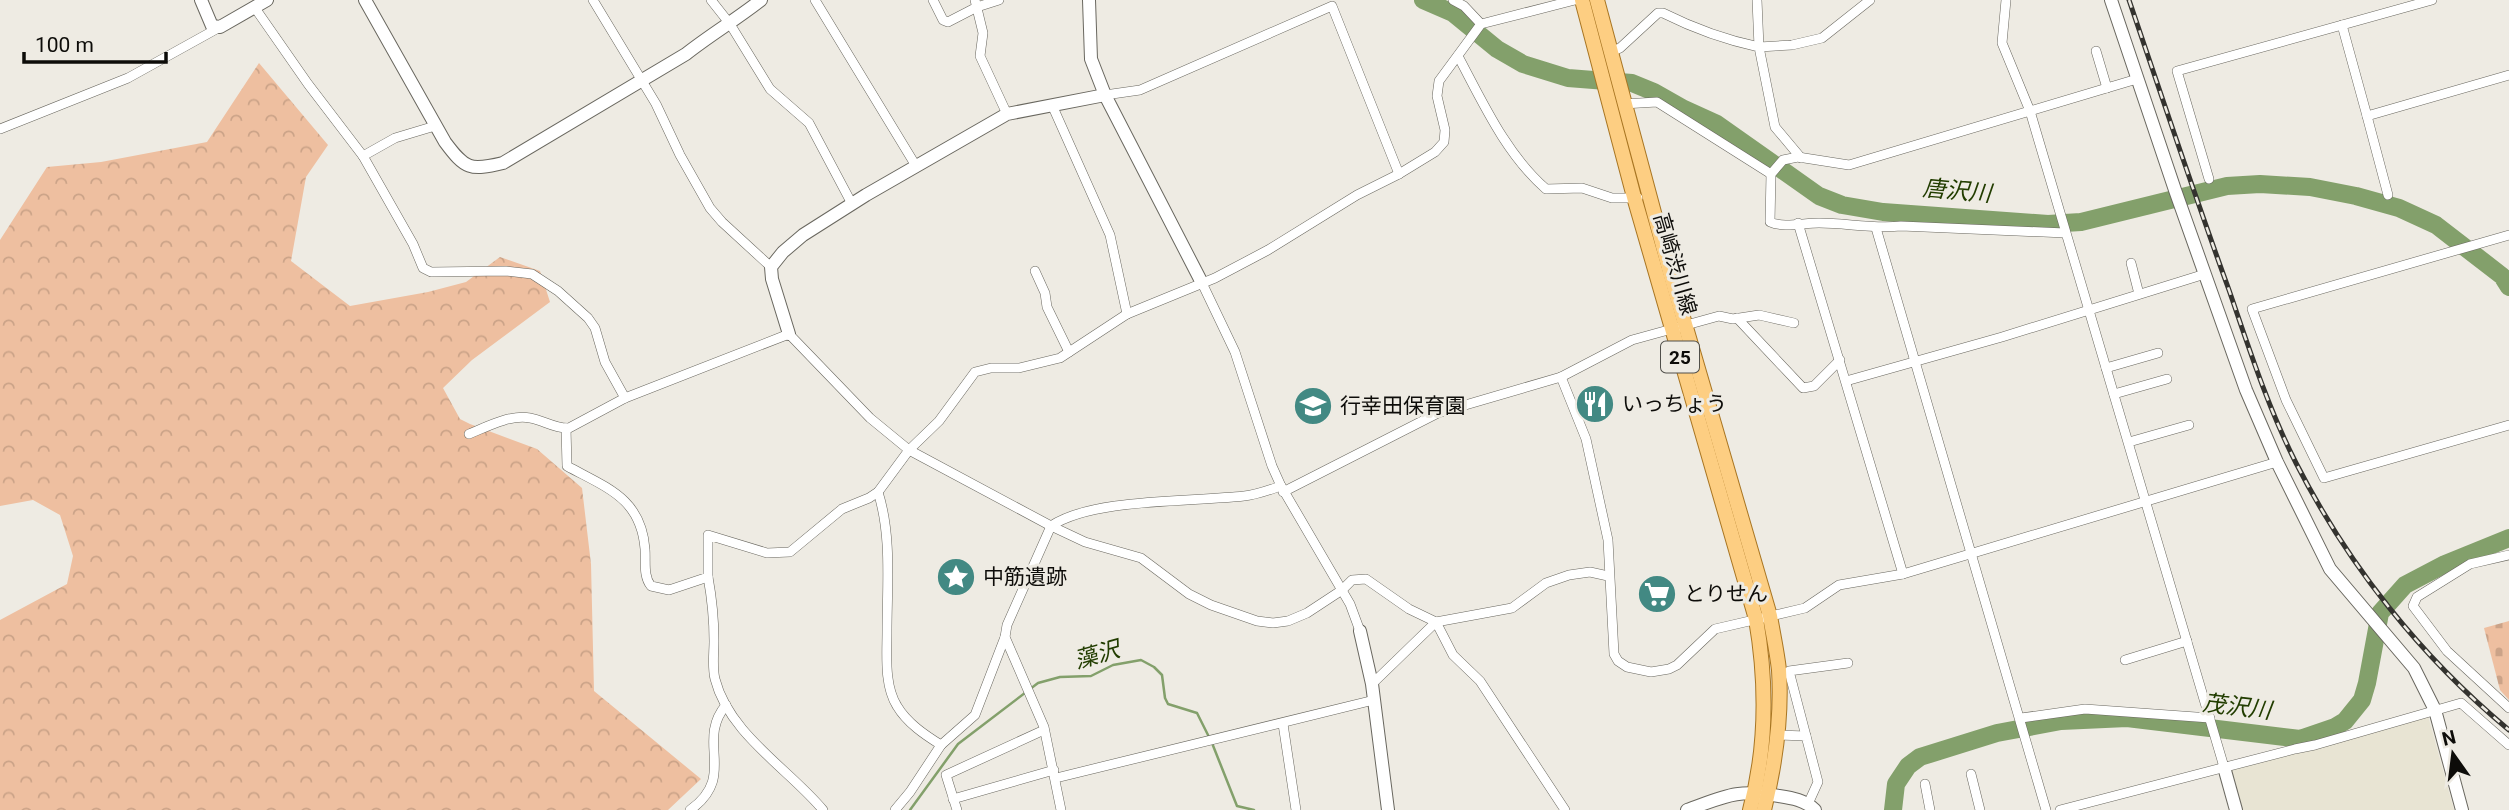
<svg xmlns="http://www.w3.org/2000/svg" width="2509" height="810" font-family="Roboto,'Noto Sans JP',sans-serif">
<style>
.built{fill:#e8e4d3}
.forest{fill:url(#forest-crowns)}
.cemetery{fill:url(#cemetery-stones)}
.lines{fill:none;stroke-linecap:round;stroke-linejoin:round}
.stream{stroke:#83a06b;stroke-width:2.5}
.river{stroke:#83a06b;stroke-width:18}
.minor-casing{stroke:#69675f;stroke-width:10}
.tertiary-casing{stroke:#69675f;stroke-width:14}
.primary-casing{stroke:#a87522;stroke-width:16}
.minor{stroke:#fff;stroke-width:9}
.tertiary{stroke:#fff;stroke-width:12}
.primary{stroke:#fdce82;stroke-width:14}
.rail-casing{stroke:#34332f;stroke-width:5}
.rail{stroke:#eeebe3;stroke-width:2.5;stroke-dasharray:8;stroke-linecap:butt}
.labels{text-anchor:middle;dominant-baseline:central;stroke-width:6;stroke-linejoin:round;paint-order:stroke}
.shield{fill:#eeebe3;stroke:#504f4a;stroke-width:2}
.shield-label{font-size:19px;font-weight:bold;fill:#0d0c09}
.street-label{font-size:21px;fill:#0d0c09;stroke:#eeebe3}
.poi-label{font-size:21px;fill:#0d0c09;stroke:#eeebe3;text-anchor:start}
.water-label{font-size:23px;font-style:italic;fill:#223d00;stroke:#eeebe3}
</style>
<defs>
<pattern id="forest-crowns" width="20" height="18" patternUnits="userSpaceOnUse" patternTransform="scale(1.75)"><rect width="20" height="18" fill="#eebfa0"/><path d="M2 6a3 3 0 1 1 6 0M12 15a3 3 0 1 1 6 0" fill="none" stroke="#cba388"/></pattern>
<pattern id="cemetery-stones" width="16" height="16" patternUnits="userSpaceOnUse" patternTransform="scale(1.75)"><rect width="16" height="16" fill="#eebfa0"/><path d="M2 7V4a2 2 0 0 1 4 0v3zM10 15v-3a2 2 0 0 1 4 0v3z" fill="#cba388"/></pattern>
</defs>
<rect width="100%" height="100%" fill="#eeebe3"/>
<!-- built -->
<path class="built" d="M2428,716L2454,810H2239L2227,769Z"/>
<!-- forest -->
<path class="forest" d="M259,63L328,145L306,177L291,261L350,306L428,292L466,282L500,257L540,271L550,302L472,360L443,388L460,419L470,424L537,449L582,488L591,564L594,691L701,779L668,810H0V620L67,584L73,556L60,515L33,500L0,506V240L47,167L101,162L207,142Z"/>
<!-- cemetery -->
<path class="cemetery" d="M2509,621V700L2500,690L2484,628Z"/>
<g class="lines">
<!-- stream -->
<g class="stream">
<path d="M1212,743L1237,806L1254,810"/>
<path d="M910,810L958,744L1038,683L1060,677L1091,676L1113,665L1141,660L1154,667L1162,675L1165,698L1168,704L1197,713L1209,737"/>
</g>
<!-- river -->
<g class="river">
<path d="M1423,0L1453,13L1497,49L1523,64L1568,78L1632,83L1654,92L1684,109L1717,124L1819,196L1842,205L1883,212L2048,224L2081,222L2227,186L2260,184L2310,187L2356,196L2399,208L2436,225L2502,276L2509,287"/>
<path d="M1893,810L1896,784L1908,766L1920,757L1997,733L2061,721L2127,718L2300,739L2335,727L2345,721L2362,700L2367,683L2380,613L2405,585L2445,564L2509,538"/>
</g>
<!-- minor casing -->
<g class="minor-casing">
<g id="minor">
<path d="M593,0L656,104L680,155L710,208L722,222L771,267"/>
<path d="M711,0L730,24L770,89L809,123L852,204"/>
<path d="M815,0L916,166"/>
<path d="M933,0L943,20L948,22L977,7L999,0"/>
<path d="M975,0L983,33L980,56L1007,114"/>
<path d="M1453,0L1464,6L1481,24"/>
<path d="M1757,0L1759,47L1792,45L1822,38L1870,0"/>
<path d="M2006,0L2002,43L2030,111L2224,767"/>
<path d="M255,8L308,84L363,156L413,244L423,268L431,272L506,271L532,274L558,291L588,318L595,328L605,362L625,398"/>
<path d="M2342,25L2367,116L2509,75"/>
<path d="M2096,51L2107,88"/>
<path d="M1610,52L1620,48L1658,13H1663C1693,28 1726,40 1759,47L1775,127L1801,158"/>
<path d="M1458,56C1483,103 1506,154 1546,189L1582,188L1612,198H1638"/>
<path d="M1105,95L1140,90L1332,6L1399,174"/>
<path d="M1623,104L1657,102L1771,174"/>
<path d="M1052,105L1110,235L1127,314"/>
<path d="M2367,116L2388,195"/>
<path d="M0,129L128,78L220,27"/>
<path d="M363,156L395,138L435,126"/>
<path d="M2209,179L2177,71L2432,0"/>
<path d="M1798,223L1903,574"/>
<path d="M1876,228L2046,810"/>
<path d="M2065,233L1901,226C1872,229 1847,223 1819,223C1803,223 1783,228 1770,222L1771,174L1783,160L1798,157L1849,165L2137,79"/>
<path d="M2509,235L2252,309L2286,400L2324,478L2509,425"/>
<path d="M2131,263L2139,294"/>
<path d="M1035,271L1045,293L1047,307L1069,352"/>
<path d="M1202,283L1235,352L1272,466L1281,486L1350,604L1360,631"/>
<path d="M1737,318L1803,388L1814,386L1840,360"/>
<path d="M2106,368L2158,353"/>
<path d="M1561,377L1586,439L1608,540L1614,654L1618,661L1627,667L1651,672L1669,669L1677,665L1715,629L1805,608L1839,585L1903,574L2277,462"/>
<path d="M1846,381L2002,337L2205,274"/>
<path d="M2114,394L2167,379"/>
<path d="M566,428L567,466C607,488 641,498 645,549C646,562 643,576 651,586L669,590L708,577V535L767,553L790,552L842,509L869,498L878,492L909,450L939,421L975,372L991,368H1019L1060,358L1127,314L1215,278L1268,250L1357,195L1399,174L1435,152L1444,142L1445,130L1437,96L1439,81L1481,24L1575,0"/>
<path d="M469,434C486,427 511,414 530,418C543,420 555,429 569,428L625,398L789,334L870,418L909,450L1051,526L1085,542L1141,558L1189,594L1211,605L1257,621L1273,623L1288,621L1307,613L1342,590L1352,580L1366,579L1409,609L1436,622L1512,608L1546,583L1569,575L1590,572L1608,576"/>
<path d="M2129,442L2189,425"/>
<path d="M878,492C892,536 887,585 887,632C887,655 884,685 897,706C907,723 925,735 941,745"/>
<path d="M1283,492L1438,413L1561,377L1632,340L1719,316L1733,319L1759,315L1794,323"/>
<path d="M2509,555L2470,564L2417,597L2413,606L2447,651L2509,708"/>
<path d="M708,577C712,599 714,619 714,641C714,653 712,667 715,679C729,734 789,769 823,810"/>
<path d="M2125,660L2187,641"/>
<path d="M1372,684L1436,622L1453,655L1480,681L1565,810"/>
<path d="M2021,718L2085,709L2210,718"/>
<path d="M1283,724L1296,810"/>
<path d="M1776,735L1806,736L1818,782L1808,804"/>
<path d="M1806,736L1789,671L1848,663"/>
<path d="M1971,774L1980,810"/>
<path d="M1056,778L1374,700"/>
<path d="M1925,784L1930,810"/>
<path d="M953,799L1054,770"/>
<path d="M690,810C738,776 695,742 726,705"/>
<path d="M895,810L910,792L941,745L975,715L1005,637"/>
<path d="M957,810L946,775L1044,730"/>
<path d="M1061,810L1044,727L1005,637L1007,625L1051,526C1092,498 1191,502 1244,496C1256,495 1269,490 1281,486"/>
<path d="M2060,810L2295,749L2315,745L2461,703L2509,745"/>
</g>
</g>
<!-- tertiary casing -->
<g class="tertiary-casing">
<g id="tertiary">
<path d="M201,0L212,26L220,27L267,0"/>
<path d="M365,0L445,142C465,169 470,171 503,163L686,54C710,35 737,19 761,0"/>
<path d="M1089,0L1091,59L1105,95L1202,283"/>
<path d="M2111,0L2175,190L2246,390L2277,462L2330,569L2414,668L2435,710L2462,810"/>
<path d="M789,334L772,279L771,267L783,252L803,235L866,195L1007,114L1105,95"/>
<path d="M1360,631L1372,684L1388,810"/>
<path d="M2224,767L2236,810"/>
<path d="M1687,810C1726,796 1736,789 1779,796C1792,798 1805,800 1815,810"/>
</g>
</g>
<!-- primary casing -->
<g class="primary-casing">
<g id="primary">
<path d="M1582,0L1634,197L1756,619C1767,683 1767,747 1750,810"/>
<path d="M1597,0L1671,276L1770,616C1773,634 1777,652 1779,670C1782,716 1775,765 1764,810"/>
</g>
</g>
<!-- minor -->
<use href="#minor" class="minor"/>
<!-- tertiary -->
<use href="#tertiary" class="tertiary"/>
<!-- primary -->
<use href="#primary" class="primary"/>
<!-- rail casing -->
<g class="rail-casing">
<path id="rail" d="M2129,0C2162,97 2194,194 2229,290C2249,348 2268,408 2296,463C2348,565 2421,657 2509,730"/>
</g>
<!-- rail -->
<use href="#rail" class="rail"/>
</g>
<!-- icons -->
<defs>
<g id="restaurant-disc" transform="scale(2.0125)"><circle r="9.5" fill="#428983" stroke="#eeebe3"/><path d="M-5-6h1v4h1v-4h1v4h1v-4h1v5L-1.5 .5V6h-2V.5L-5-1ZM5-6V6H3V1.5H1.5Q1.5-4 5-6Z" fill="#fff"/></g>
<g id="school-disc" transform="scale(2.0125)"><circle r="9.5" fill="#428983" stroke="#eeebe3"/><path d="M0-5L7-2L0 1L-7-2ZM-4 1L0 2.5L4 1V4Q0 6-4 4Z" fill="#fff"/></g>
<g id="sight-disc" transform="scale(2.0125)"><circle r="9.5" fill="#428983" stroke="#eeebe3"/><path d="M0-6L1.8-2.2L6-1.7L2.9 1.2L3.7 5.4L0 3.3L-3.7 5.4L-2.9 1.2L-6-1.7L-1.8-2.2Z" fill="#fff"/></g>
<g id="supermarket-disc" transform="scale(2.0125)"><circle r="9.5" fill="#428983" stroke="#eeebe3"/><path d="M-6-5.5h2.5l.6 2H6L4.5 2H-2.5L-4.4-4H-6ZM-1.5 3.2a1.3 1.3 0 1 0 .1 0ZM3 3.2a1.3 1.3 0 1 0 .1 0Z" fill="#fff"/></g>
</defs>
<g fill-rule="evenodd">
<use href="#restaurant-disc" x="1595" y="404"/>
<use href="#school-disc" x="1313" y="406"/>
<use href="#sight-disc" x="956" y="577"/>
<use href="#supermarket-disc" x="1657" y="594"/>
</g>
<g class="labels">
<!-- shield labels -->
<rect class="shield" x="1661" y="341.5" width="38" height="31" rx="5"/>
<g class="shield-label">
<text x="1680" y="357">25</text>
</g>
<!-- street labels -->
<g class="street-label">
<text transform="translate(1675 264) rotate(74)">高崎渋川線</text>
</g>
<!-- poi labels -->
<g class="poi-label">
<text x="1622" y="404">いっちょう</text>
<text x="1340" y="406">行幸田保育園</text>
<text x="983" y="577">中筋遺跡</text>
<text x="1684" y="594">とりせん</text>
</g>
<!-- water labels -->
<g class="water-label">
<text transform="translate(1957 191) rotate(5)">唐沢川</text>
<text transform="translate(1097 655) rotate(-16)">藻沢</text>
<text transform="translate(2237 707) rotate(7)">茂沢川</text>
</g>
</g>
<!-- north arrow -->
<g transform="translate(2453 754) rotate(346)" stroke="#eeebe3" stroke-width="5" paint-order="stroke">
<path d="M0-5L12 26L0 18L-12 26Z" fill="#0d0c09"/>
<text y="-10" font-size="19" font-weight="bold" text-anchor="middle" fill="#0d0c09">N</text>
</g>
<!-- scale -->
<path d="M24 52v10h142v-10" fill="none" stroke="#0d0c09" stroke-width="3.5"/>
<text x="35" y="52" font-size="21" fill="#0d0c09" stroke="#eeebe3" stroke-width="5" paint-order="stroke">100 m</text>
</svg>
